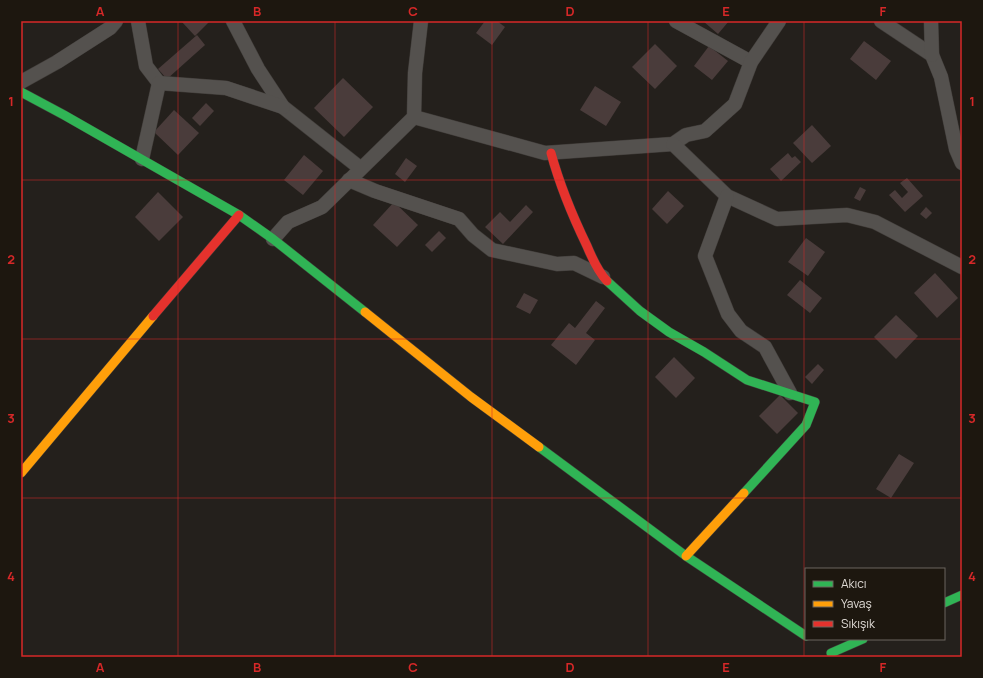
<svg xmlns="http://www.w3.org/2000/svg" width="983" height="678" font-family="Manrope,sans-serif">
<style>
.building{fill:#4a3c3b}
.lines{fill:none;stroke-linecap:round;stroke-linejoin:round}
.street-casing{stroke:#3f3b38;stroke-width:15}
.fast-casing{stroke:#3f3b38;stroke-width:10}
.slow-casing{stroke:#3f3b38;stroke-width:10}
.jam-casing{stroke:#3f3b38;stroke-width:10}
.street{stroke:#54514e;stroke-width:14}
.fast{stroke:#30b455;stroke-width:9}
.slow{stroke:#ff9f0a;stroke-width:9}
.jam{stroke:#e5322d;stroke-width:9}
.grid{fill:none;stroke:#d62828;stroke-width:1;stroke-opacity:0.55}
.neatline{fill:none;stroke:#d62828;stroke-width:1.5}
.grid-label{font-size:13px;text-anchor:middle;font-weight:bold;fill:#d62828}
</style>
<rect width="100%" height="100%" fill="#24201c"/>
<!-- building -->
<g class="building">
<path d="M181,21H210L195,36Z"/>
<path d="M485,21H497L505,27L492,45L476,33Z"/>
<path d="M703,21H729L718,34Z"/>
<path d="M197,35L205,45L167,79L158,69Z"/>
<path d="M864,41L891,61L876,80L850,59Z"/>
<path d="M655,44L677,66L655,89L632,67Z"/>
<path d="M709,46L728,61L712,80L694,66Z"/>
<path d="M343,78L373,107L344,137L314,108Z"/>
<path d="M595,86L621,102L606,126L580,110Z"/>
<path d="M206,103L214,111L200,126L192,118Z"/>
<path d="M174,110L199,133L178,155L154,132Z"/>
<path d="M812,125L831,146L812,163L793,143Z"/>
<path d="M788,153L792,158L795,156L801,162L781,181L770,169Z"/>
<path d="M304,155L323,171L303,195L284,180Z"/>
<path d="M406,158L417,166L405,182L395,174Z"/>
<path d="M907,178L923,196L905,212L889,195L895,190L902,198L908,192L900,183Z"/>
<path d="M860,187L866,190L860,201L854,198Z"/>
<path d="M668,191L684,206L667,224L652,209Z"/>
<path d="M158,192L183,217L159,241L135,217Z"/>
<path d="M394,202L418,225L397,247L373,225Z"/>
<path d="M526,205L533,212L503,244L485,227L500,212L510,222Z"/>
<path d="M926,207L932,213L926,219L920,214Z"/>
<path d="M439,231L446,238L432,252L425,245Z"/>
<path d="M806,238L825,252L808,276L788,262Z"/>
<path d="M935,273L958,298L937,318L914,293Z"/>
<path d="M800,280L822,298L810,313L787,295Z"/>
<path d="M524,293L538,300L530,314L516,307Z"/>
<path d="M596,301L605,308L586,333L595,340L576,365L551,345L569,323L575,328Z"/>
<path d="M896,315L918,336L896,359L874,337Z"/>
<path d="M674,357L695,378L676,398L655,377Z"/>
<path d="M818,364L824,370L812,384L805,377Z"/>
<path d="M780,395L798,413L777,434L759,416Z"/>
<path d="M899,454L914,463L891,498L876,489Z"/>
</g>
<g class="lines">
<!-- street casing -->
<g class="street-casing">
<g id="street">
<path d="M138,21L146,66L159,83"/>
<path d="M233,21L258,69L283,107L360,168"/>
<path d="M676,21L751,62"/>
<path d="M881,21L932,55L941,77L956,149L962,163"/>
<path d="M931,21L932,55"/>
<path d="M21,82L57,62L110,28L116,21"/>
<path d="M414,117L545,153L673,144L686,135L705,131L735,104L751,62L779,21"/>
<path d="M673,144L727,196L777,219L847,215L875,222L962,267"/>
<path d="M142,159L159,83L226,88L283,107"/>
<path d="M349,180L375,191L459,219L473,235L492,250L557,264L574,263L603,277"/>
<path d="M727,196L705,256L728,314L741,331L765,347L790,393"/>
<path d="M273,239L288,222L322,207L414,117L415,73L421,21"/>
</g>
</g>
<!-- fast casing -->
<g class="fast-casing">
<g id="fast">
<path d="M21,92L64,115L239,215L273,239L365,312"/>
<path d="M607,281L640,311L669,332L704,352L747,380L815,402L806,425L744,493"/>
<path d="M539,447L686,556L806,636"/>
<path d="M944,603L962,595"/>
<path d="M831,653L863,639"/>
</g>
</g>
<!-- slow casing -->
<g class="slow-casing">
<g id="slow">
<path d="M365,312L471,397L539,447"/>
<path d="M21,473L153,316"/>
<path d="M686,556L744,493"/>
</g>
</g>
<!-- jam casing -->
<g class="jam-casing">
<g id="jam">
<path d="M551,153C560,186 572,215 587,246C592,258 598,272 607,281"/>
<path d="M153,316L239,215"/>
</g>
</g>
<!-- street -->
<use href="#street" class="street"/>
<!-- fast -->
<use href="#fast" class="fast"/>
<!-- slow -->
<use href="#slow" class="slow"/>
<!-- jam -->
<use href="#jam" class="jam"/>
</g>
<!-- grid -->
<path class="grid" d="M178,21V657M335,21V657M492,21V657M648,21V657M804,21V657M21,180H962M21,339H962M21,498H962"/>
<!-- border -->
<rect width="983" height="678" fill="none" stroke="#1d170f" stroke-width="44"/>
<!-- legend -->
<rect x="805" y="568" width="140" height="72" fill="#1d170f" stroke="#6a655e"/>
<rect x="813" y="581" width="20" height="6" fill="#30b455" stroke="#6a655e"/>
<text x="841" y="588" font-size="12" fill="#ded9d4">Akıcı</text>
<rect x="813" y="601" width="20" height="6" fill="#ff9f0a" stroke="#6a655e"/>
<text x="841" y="608" font-size="12" fill="#ded9d4">Yavaş</text>
<rect x="813" y="621" width="20" height="6" fill="#e5322d" stroke="#6a655e"/>
<text x="841" y="628" font-size="12" fill="#ded9d4">Sıkışık</text>
<rect x="22" y="22" width="939" height="634" class="neatline"/>
<g class="grid-label">
<text x="100" y="16">A</text>
<text x="257" y="16">B</text>
<text x="413" y="16">C</text>
<text x="570" y="16">D</text>
<text x="726" y="16">E</text>
<text x="883" y="16">F</text>
<text x="11" y="106">1</text>
<text x="972" y="106">1</text>
<text x="11" y="264">2</text>
<text x="972" y="264">2</text>
<text x="11" y="423">3</text>
<text x="972" y="423">3</text>
<text x="11" y="581">4</text>
<text x="972" y="581">4</text>
<text x="100" y="672">A</text>
<text x="257" y="672">B</text>
<text x="413" y="672">C</text>
<text x="570" y="672">D</text>
<text x="726" y="672">E</text>
<text x="883" y="672">F</text>
</g>
</svg>
